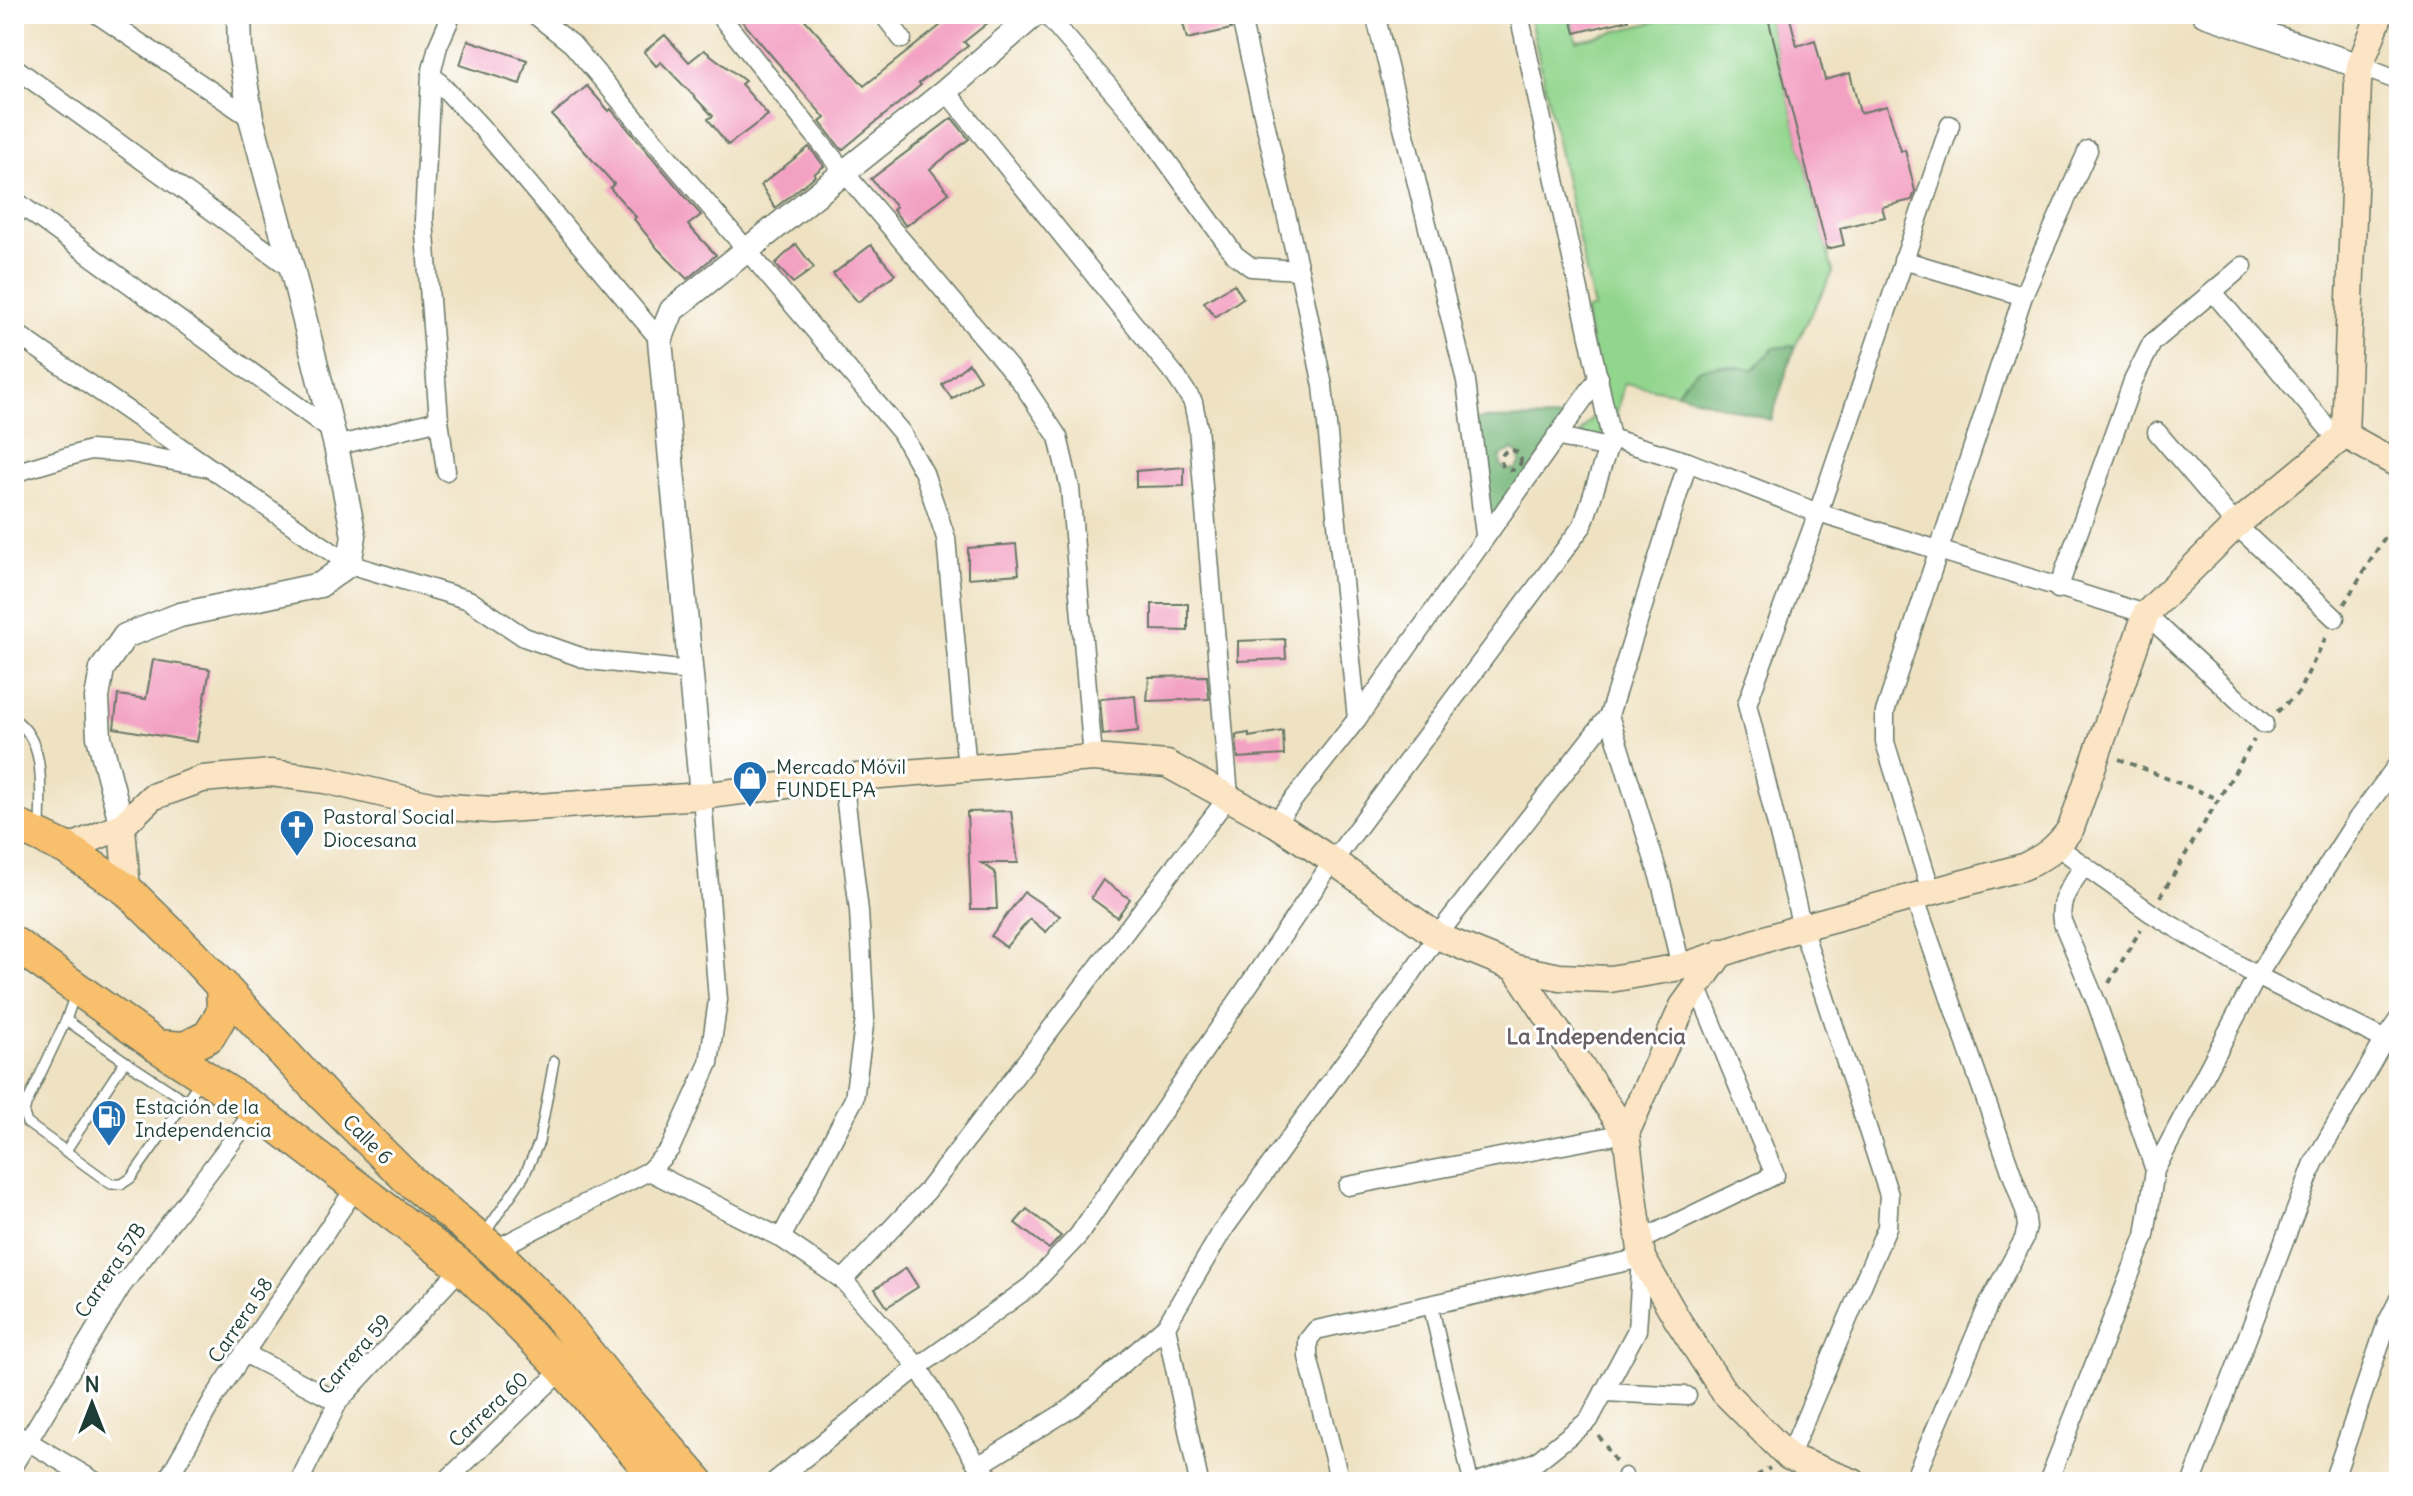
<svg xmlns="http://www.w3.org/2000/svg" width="2413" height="1496" font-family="Delius,sans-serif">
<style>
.green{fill:#92d58d;stroke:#588960;stroke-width:2}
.forest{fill:#75b678;stroke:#4a7a56;stroke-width:2;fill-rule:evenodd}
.building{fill:#f3a1c3}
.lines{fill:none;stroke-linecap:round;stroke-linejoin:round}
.service-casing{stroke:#687766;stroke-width:12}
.pedestrian-casing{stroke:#687766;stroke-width:17}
.minor-casing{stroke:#687766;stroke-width:21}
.tertiary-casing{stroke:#687766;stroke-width:27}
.secondary-casing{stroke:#687766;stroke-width:29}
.trunk-casing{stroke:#687766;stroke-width:35}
.path{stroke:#687766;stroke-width:4;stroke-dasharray:6 6;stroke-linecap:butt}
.service{stroke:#fff;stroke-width:9}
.pedestrian{stroke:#fff;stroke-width:14}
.minor{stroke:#fff;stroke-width:18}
.tertiary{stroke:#fff;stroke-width:24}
.secondary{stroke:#fce5c4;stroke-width:26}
.trunk{stroke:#f8bf6c;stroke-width:32}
.labels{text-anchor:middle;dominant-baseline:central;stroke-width:6;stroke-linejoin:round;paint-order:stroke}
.poi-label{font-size:20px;fill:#1f3d34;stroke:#fff;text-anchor:start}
.street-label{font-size:20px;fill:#1f3d34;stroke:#fff}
.neighbourhood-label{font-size:22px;font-weight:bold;fill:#696066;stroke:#fff}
</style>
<rect width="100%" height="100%" fill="#fff"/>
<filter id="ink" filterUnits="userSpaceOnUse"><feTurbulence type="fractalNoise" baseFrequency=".0125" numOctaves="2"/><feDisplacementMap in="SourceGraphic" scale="16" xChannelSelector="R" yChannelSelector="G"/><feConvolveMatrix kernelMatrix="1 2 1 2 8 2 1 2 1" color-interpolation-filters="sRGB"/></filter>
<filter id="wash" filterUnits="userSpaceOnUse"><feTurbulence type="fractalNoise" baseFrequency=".006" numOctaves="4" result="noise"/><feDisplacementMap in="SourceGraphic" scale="32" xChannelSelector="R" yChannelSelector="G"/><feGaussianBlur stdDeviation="1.8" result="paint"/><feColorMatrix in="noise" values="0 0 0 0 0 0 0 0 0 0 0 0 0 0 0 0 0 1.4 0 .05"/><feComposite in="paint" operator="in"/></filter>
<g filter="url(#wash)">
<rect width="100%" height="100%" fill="#efe2c3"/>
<!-- green -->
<g class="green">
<path d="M1529,14H1570L1577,41L1686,14H1767L1833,272L1795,346L1774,348L1754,369L1720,365L1684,381L1677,393L1624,383L1611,438L1584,311L1594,308Z"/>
<path d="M1598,410L1603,440L1580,434Z"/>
</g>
<!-- forest -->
<g class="forest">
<path d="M1795,346L1771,420L1677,393C1702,355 1716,369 1754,369L1774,348Z"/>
<path d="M1569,418L1485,535L1471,419ZM1513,450L1519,454L1520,464L1516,469L1506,470L1501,465V456Z"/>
</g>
<g id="blocks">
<!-- building -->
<g class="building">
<path d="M736,14H800L864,86L955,14H999L964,42L968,46L919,83L921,85L842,150L820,122L825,118Z"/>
<path d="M1204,14H1228L1231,29L1187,39L1182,19Z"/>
<path d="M1570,14H1628V20L1575,33Z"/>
<path d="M1767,14H1789L1797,46L1815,40L1825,80L1850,73L1860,113L1887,106L1901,151L1905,150L1915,191L1912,200L1882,207L1885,217L1840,228L1844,245L1827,249Z"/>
<path d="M665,35L689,62L704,50L745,81L741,84L768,115L728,145L708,119L713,116L661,62L656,66L644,52Z"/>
<path d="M468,40L527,60L520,84L460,65Z"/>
<path d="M587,86L609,111L611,109L701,215L688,225L716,255L687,279L658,249L634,219L636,217L610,188L614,184L552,115Z"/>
<path d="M952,118L969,139L930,169L949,193L906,226L893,210L896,207L871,179Z"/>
<path d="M809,147L824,166L814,174L815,176L775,208L761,185Z"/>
<path d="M796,244L814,268L793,283L775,264Z"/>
<path d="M871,245L895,274L858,302L833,274Z"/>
<path d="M1234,284L1243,298L1215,317L1204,302Z"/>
<path d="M969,363L980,380L952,399L942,385Z"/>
<path d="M1184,467V486L1136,487V471Z"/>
<path d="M1016,544L1019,574L968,578V548Z"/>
<path d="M1152,604H1188V631L1152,630Z"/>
<path d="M1285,639L1286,659L1238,661V641Z"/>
<path d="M153,660L210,669L197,742L114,728L118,695L146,699Z"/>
<path d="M1207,676L1209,699L1147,701L1149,677Z"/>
<path d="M1135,696L1138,731L1103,735L1100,699Z"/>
<path d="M1283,731L1284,755L1238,758L1236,735L1249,733V737Z"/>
<path d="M1011,811L1018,863H981L995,872L997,909H971L967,812Z"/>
<path d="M1103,880L1130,899L1117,917L1091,898Z"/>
<path d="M1024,892L1060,916L1046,932L1030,919L1006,947L991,936Z"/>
<path d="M1027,1209L1061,1236L1049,1249L1015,1223Z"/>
<path d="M906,1268L918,1287L887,1307L875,1289Z"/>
</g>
</g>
</g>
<g filter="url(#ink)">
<use href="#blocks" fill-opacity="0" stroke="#687766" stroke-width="2"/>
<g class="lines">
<!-- service casing -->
<g class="service-casing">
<g id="service">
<path d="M14,719C48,742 40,794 40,829"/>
<path d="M75,994L66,1020L26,1105L24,1114L27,1123L111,1184H122L131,1178L200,1081"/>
<path d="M125,1061L186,1101"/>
<path d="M65,1152L125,1061L66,1020"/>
<path d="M485,1233L524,1176L539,1142L554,1061"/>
</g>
</g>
<!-- pedestrian casing -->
<g class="pedestrian-casing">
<g id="pedestrian">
<path d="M1430,1303L1471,1482"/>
<path d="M1658,1481V1482"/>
<path d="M1625,1482V1475"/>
</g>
</g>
<!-- minor casing -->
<g class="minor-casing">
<g id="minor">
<path d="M97,14L251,118"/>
<path d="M534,14L572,44L901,432L924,473L946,538L967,769"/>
<path d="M719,14L844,172L1022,383L1058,437L1070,488L1093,758"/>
<path d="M883,14L902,39"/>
<path d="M1046,14L1135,117L1235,255L1251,267L1299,270"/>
<path d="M1240,14L1299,270L1323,386L1357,719"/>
<path d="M1375,14L1466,381L1485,535"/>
<path d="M2360,66L2399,81"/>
<path d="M14,67L292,269"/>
<path d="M431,74L480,126L660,340"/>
<path d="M14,200L332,431"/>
<path d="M1903,260L2023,296"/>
<path d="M2213,292L2338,440"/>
<path d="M14,332L349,564L469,600L524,637L589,660L690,671"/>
<path d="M2157,432L2236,525L2335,618"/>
<path d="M1556,436L1608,448"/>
<path d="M1611,438L1688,462L1818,513L2146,614L2264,724"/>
<path d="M336,446L439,420"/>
<path d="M446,471L439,420L424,220L431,74L438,46L452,14"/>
<path d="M14,473L90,450L130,453L206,467"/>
<path d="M2058,589L2133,381L2152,343L2243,266"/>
<path d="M1609,715L1662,886L1681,967"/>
<path d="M1275,823L1357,719L1599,377"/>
<path d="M2058,847L2151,913L2257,976L2399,1047"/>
<path d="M2084,866C2072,884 2058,899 2062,921L2097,1004L2155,1170"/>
<path d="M1931,891L1885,742V712L2023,296L2088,150"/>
<path d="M649,1171L781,1238L843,1280L918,1367L978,1466L995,1482"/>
<path d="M1348,1186L1626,1133"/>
<path d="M781,1238L854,1099L865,1018L859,911L843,778"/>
<path d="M1639,1241L1775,1175L1697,986"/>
<path d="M494,1250L649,1171L670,1149L709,1063L718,1000L702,796"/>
<path d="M843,1280L927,1191L1229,796L1198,427L1193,402L1175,375L946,91"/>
<path d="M1166,1326L1199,1482"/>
<path d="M244,1353L338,1402"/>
<path d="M1604,1392L1687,1396"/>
<path d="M14,1433L96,1482"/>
<path d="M1789,1457L1887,1227L1889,1195L1802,927L1747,704L1818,513L1950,125"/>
<path d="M14,1464L121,1287L256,1110"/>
<path d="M978,1466L1073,1407L1166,1326L1221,1233L1344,1063L1399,992L1437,936L1609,715L1688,462"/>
<path d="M166,1482L214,1398L356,1187"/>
<path d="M299,1482L338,1402L462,1267"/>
<path d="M445,1482L563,1369"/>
<path d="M774,1482L918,1367L1031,1286L1078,1236L1333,861L1583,525L1611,438L1519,14"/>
<path d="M1340,1482L1308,1357V1340L1316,1330L1642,1258L1637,1330L1589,1420L1536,1462L1478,1482"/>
<path d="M1913,1482L1990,1301L2024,1239L2027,1227L2025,1211L1914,896"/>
<path d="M2048,1482L2145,1236L2155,1170L2257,976L2358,818L2399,763"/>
<path d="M2192,1482L2314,1163L2385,1039L2399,1019"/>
<path d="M2333,1482L2387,1323L2399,1299"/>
</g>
</g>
<!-- tertiary casing -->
<g class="tertiary-casing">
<g id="tertiary">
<path d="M2204,14L2360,66"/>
<path d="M702,796L660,340L672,310L946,91L1035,14"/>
<path d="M122,826L99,737L97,698L102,669L125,636L180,615L320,585L349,564L354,536L336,446L292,269L251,118L240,50L239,14"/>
</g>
</g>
<!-- secondary casing -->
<g class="secondary-casing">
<g id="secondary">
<path d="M2380,14L2360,66L2358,82L2345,435L2399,465"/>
<path d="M122,826L127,890"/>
<path d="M67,849L122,826L152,797L202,779L271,773L325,780L434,806L492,810L702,796L843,778L1093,758L1167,764L1275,823L1333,861L1437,936L1515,968L1560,977L1610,979L1681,967L1802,927L2023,867C2045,857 2057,848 2071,828L2146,614L2236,525L2345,435"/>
<path d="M1515,968L1626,1133L1642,1258L1677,1319L1724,1392L1789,1457L1853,1482"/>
<path d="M1626,1133L1683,1006L1722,952"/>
</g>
</g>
<!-- trunk casing -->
<g class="trunk-casing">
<g id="trunk">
<path d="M14,824L67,849L127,890L192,954L324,1096L409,1180L494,1250L557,1314L606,1376L698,1482"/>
<path d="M14,943L157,1046L256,1110L462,1267L563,1369L660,1482"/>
<path d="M157,1046L185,1048L209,1036L223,1012L222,985"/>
</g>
</g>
<!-- path -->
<g class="path">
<circle cx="1511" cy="460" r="10"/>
<path d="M2344,604L2399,514"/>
<path d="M2277,712L2298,693L2328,633"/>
<path d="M2119,759L2218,799"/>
<path d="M2160,897L2254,740"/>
<path d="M2109,983L2141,929"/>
<path d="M1599,1436L1616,1462"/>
<path d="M1674,1481L1750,1480L1770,1468"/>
</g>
<!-- service -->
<use href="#service" class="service"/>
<!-- pedestrian -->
<use href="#pedestrian" class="pedestrian"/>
<!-- minor -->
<use href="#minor" class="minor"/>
<!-- tertiary -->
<use href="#tertiary" class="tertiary"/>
<!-- secondary -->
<use href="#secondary" class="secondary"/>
<!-- trunk -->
<use href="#trunk" class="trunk"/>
</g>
</g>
<!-- icons -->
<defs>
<g id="shop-pin" transform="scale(1.8)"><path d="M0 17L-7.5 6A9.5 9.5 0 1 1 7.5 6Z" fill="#1f6fb2" stroke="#fff"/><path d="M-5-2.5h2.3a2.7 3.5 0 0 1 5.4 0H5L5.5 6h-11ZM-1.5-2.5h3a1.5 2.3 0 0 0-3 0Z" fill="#fff"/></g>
<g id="church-pin" transform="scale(1.8)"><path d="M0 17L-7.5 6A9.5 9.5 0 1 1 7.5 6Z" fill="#1f6fb2" stroke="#fff"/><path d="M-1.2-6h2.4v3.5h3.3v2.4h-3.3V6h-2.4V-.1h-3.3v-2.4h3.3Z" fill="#fff"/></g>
<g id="fuel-pin" transform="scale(1.8)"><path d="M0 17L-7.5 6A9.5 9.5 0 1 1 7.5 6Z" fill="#1f6fb2" stroke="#fff"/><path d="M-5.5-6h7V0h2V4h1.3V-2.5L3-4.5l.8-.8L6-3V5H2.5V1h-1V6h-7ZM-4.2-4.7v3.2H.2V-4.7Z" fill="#fff"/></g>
</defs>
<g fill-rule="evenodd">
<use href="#shop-pin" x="750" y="778"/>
<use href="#church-pin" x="297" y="827"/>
<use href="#fuel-pin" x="109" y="1117"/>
</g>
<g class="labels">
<!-- poi labels -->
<g class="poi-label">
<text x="776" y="766">Mercado Móvil<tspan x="776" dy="23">FUNDELPA</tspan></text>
<text x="323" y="816">Pastoral Social<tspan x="323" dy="23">Diocesana</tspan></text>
<text x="135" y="1106">Estación de la<tspan x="135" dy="23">Independencia</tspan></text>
</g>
<!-- street labels -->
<g class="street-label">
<text transform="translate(368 1139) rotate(45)">Calle 6</text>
<text transform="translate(110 1270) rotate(-56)">Carrera 57B</text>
<text transform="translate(240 1320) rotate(-56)">Carrera 58</text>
<text transform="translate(354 1354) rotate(-49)">Carrera 59</text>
<text transform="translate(488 1409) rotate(-43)">Carrera 60</text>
</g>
<!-- neighbourhood labels -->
<g class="neighbourhood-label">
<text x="1596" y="1036">La Independencia</text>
</g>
</g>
<!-- margin -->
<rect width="2413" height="1496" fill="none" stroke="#fff" stroke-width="48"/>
<!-- north arrow -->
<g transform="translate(92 1404)" stroke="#ffffff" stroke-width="6" paint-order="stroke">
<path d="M0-6L14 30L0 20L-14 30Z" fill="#1f3d34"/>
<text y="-12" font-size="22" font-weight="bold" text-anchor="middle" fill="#1f3d34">N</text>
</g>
</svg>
